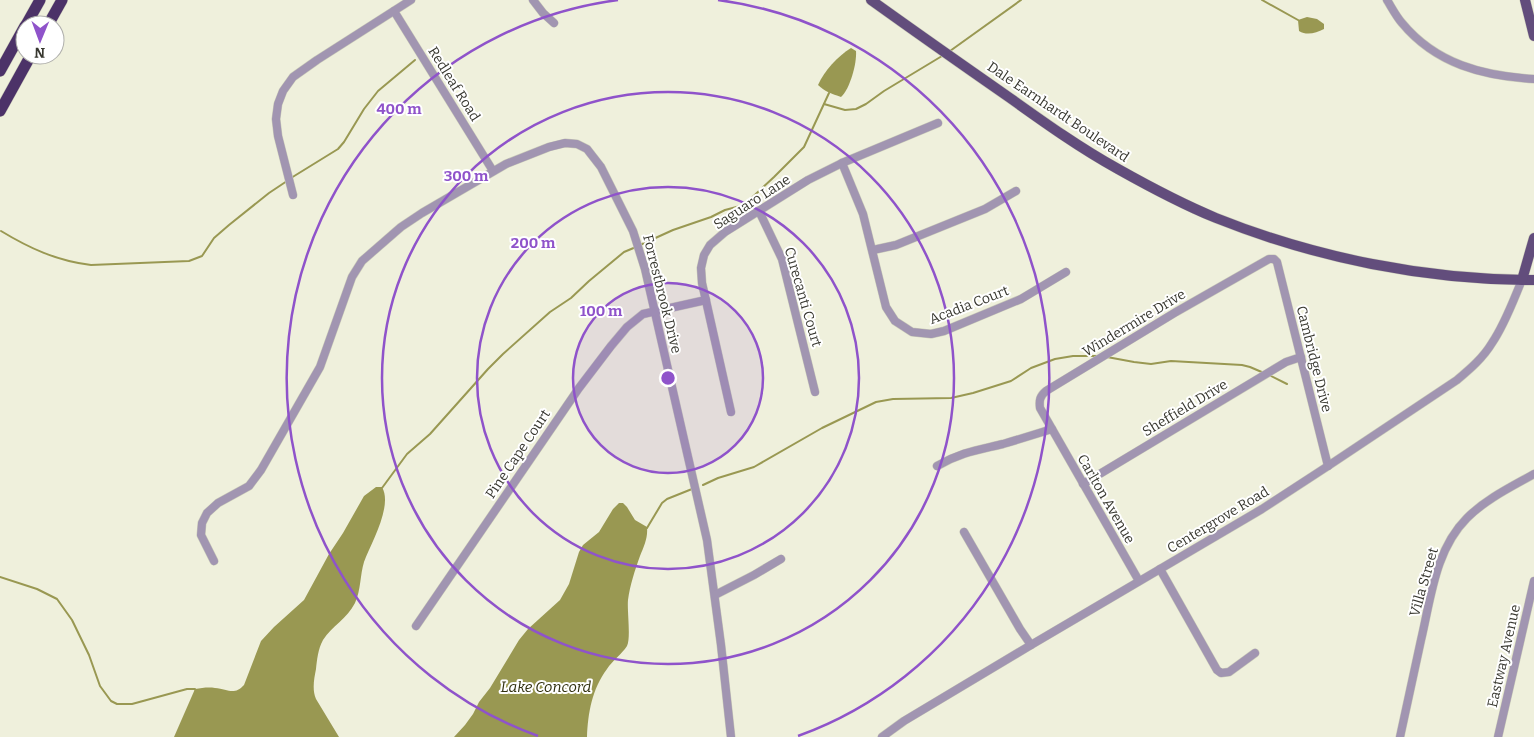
<svg xmlns="http://www.w3.org/2000/svg" width="1534" height="737" font-family="Bitter,serif">
<style>
.water{fill:#999852}
.lines{fill:none;stroke-linecap:round;stroke-linejoin:round}
.stream{stroke:#999852;stroke-width:2}
.minor-casing{stroke:#cacbb9;stroke-width:9}
.major-casing{stroke:#cacbb9;stroke-width:11}
.highway-casing{stroke:#cacbb9;stroke-width:12}
.minor{stroke:#a195b1;stroke-width:8}
.major{stroke:#624d7c;stroke-width:10}
.highway{stroke:#4c3268;stroke-width:11}
.ring{fill:none;stroke:#8f53ca;stroke-width:2.5}
.labels{text-anchor:middle;dominant-baseline:central;stroke-width:4;stroke-linejoin:round;paint-order:stroke}
.street-label{font-size:14px;fill:#37372f;stroke:#fff}
.water-label{font-size:15px;font-style:italic;fill:#302f0f;stroke:#fff}
.centre{fill:#8f53ca;stroke:#fff;stroke-width:2.5}
.ring-label{font-size:15px;text-anchor:middle;font-weight:bold;fill:#8f53ca;stroke:#fff;stroke-width:4;stroke-linejoin:round;paint-order:stroke}
</style>
<rect width="100%" height="100%" fill="#eff0dc"/>
<!-- water -->
<g class="water">
<path d="M1307,17L1317,19L1324,24V29C1316,33 1307,36 1299,31L1298,20Z"/>
<path d="M851,48L856,51C857,63 850,89 841,97C832,94 824,91 818,85C824,71 838,56 851,48Z"/>
<path d="M376,487H382C393,506 371,543 364,562C360,575 361,590 355,603C347,619 332,626 323,640C318,649 317,660 316,669C314,679 312,690 316,699L339,737H174L195,689C202,688 208,687 215,688C228,689 234,696 244,685L261,641L274,627L304,600L329,554L343,533L364,496Z"/>
<path d="M619,503H623L627,507L635,520L647,527C648,538 644,546 640,556C635,570 630,585 628,600C627,611 631,638 627,646C622,654 612,661 607,669C592,689 588,713 587,737H454L465,725L473,714L479,702L490,688L519,640L528,629L560,600L569,584L579,552L583,545L599,532L613,509Z"/>
</g>
<g class="lines">
<!-- stream -->
<g class="stream">
<path d="M1262,0L1298,20"/>
<path d="M950,51L1021,0"/>
<path d="M824,104L845,110L856,109L866,104L884,91L942,56"/>
<path d="M291,178L338,149L344,142L364,109L378,91L415,60"/>
<path d="M1,231C29,248 57,261 91,265L189,261L202,256L214,238L229,225L269,193L287,181"/>
<path d="M640,245L673,230L711,217L725,210L744,205L774,177L804,147L829,93"/>
<path d="M1107,357L1134,362L1151,364L1171,361L1242,365L1250,367L1264,373"/>
<path d="M1269,375L1287,384"/>
<path d="M703,485L718,478L754,467L822,428L876,402L893,399L951,398L973,393L1011,381L1031,368L1055,359L1073,356H1098"/>
<path d="M382,488L407,454L430,434L488,369L503,354L550,312L571,298L589,281L624,252L636,247"/>
<path d="M647,528L662,503L667,499L692,489"/>
<path d="M0,577L37,589L57,599L72,620L89,655L100,686L111,701L117,704H132L187,689H195L196,691"/>
</g>
<!-- minor casing -->
<g class="minor-casing">
<g id="minor">
<path d="M533,0L543,13L554,23"/>
<path d="M1387,0C1392,8 1396,16 1402,23C1436,64 1483,76 1534,79"/>
<path d="M394,11L493,171"/>
<path d="M842,163L863,214L886,307L895,321L912,332L931,334L944,331L1021,299L1066,272"/>
<path d="M293,195L278,136L276,119L278,104L283,91L293,77L317,60L411,0"/>
<path d="M759,211L782,259L815,392"/>
<path d="M873,250L896,245L985,209L1016,191"/>
<path d="M731,412L702,283L701,268L704,255L710,245L725,232L808,180L842,163L938,123"/>
<path d="M937,466C961,452 978,450 1003,444C1020,439 1036,434 1052,429"/>
<path d="M1083,484L1286,362L1301,357"/>
<path d="M964,532L1020,629L1031,645"/>
<path d="M214,561L201,535L202,523L207,513L218,503L249,486L261,470L320,367L352,277L362,261L401,227L422,213L506,164L549,147L565,143L577,144L587,149L601,167L633,231L645,269L707,540L721,645L731,737"/>
<path d="M1160,569L1217,670L1221,673L1229,672L1255,653"/>
<path d="M1139,581L1040,408C1039,400 1040,396 1046,391L1176,312L1269,259H1274L1277,262L1328,466"/>
<path d="M715,595L754,575L781,559"/>
<path d="M416,626L579,388L611,346L627,327L643,314L706,300"/>
<path d="M882,737L904,721L1031,645L1262,509L1328,466L1457,380C1470,369 1483,358 1492,343C1505,324 1513,301 1522,280"/>
<path d="M1400,737C1407,705 1414,673 1421,640C1431,598 1435,550 1467,518C1486,499 1511,487 1534,474"/>
<path d="M1498,737L1534,581"/>
</g>
</g>
<!-- major casing -->
<g class="major-casing">
<g id="major">
<path d="M871,0C917,33 964,66 1010,98C1045,123 1080,148 1118,169C1150,187 1182,204 1216,218C1316,258 1426,280 1534,280"/>
<path d="M1525,0L1534,36"/>
<path d="M1522,280L1534,238"/>
</g>
</g>
<!-- highway casing -->
<g class="highway-casing">
<g id="highway">
<path d="M26,25L40,0"/>
<path d="M48,25L62,0"/>
<path d="M0,71L25,26"/>
<path d="M0,111L31,55"/>
</g>
</g>
<!-- minor -->
<use href="#minor" class="minor"/>
<!-- major -->
<use href="#major" class="major"/>
<!-- highway -->
<use href="#highway" class="highway"/>
</g>
<!-- distance rings -->
<circle cx="668" cy="378" r="95" fill="#8f53ca" fill-opacity=".12"/>
<g class="ring">
<circle cx="668" cy="378" r="95"/>
<circle cx="668" cy="378" r="191"/>
<circle cx="668" cy="378" r="286"/>
<path d="M538 736A381 381 0 0 1 618 0M718 0A381 381 0 0 1 798 736"/>
</g>
<g class="labels">
<!-- street labels -->
<g class="street-label">
<text transform="translate(454 84) rotate(58)">Redleaf Road</text>
<text transform="translate(1058 112) rotate(34)">Dale Earnhardt Boulevard</text>
<text transform="translate(752 202) rotate(-33)">Saguaro Lane</text>
<text transform="translate(662 294) rotate(76)">Forrestbrook Drive</text>
<text transform="translate(803 297) rotate(74)">Curecanti Court</text>
<text transform="translate(969 305) rotate(-21)">Acadia Court</text>
<text transform="translate(1134 323) rotate(-31)">Windermire Drive</text>
<text transform="translate(1314 359) rotate(76)">Cambridge Drive</text>
<text transform="translate(1185 408) rotate(-31)">Sheffield Drive</text>
<text transform="translate(518 454) rotate(-56)">Pine Cape Court</text>
<text transform="translate(1106 499) rotate(60)">Carlton Avenue</text>
<text transform="translate(1218 520) rotate(-31)">Centergrove Road</text>
<text transform="translate(1424 582) rotate(-74)">Villa Street</text>
<text transform="translate(1504 656) rotate(-77)">Eastway Avenue</text>
</g>
<!-- water labels -->
<g class="water-label">
<text x="546" y="687">Lake Concord</text>
</g>
</g>
<circle cx="668" cy="378" r="8" class="centre"/>
<g class="ring-label">
<text x="399" y="114">400 m</text>
<text x="466" y="181">300 m</text>
<text x="533" y="248">200 m</text>
<text x="601" y="316">100 m</text>
</g>
<!-- north arrow -->
<g transform="translate(40 40) rotate(181)"><circle r="24" fill="#ffffff" stroke="#afafac"/>
<path d="M0-4L9 19L0 12L-9 19Z" fill="#8f53ca"/>
<text y="-8" font-size="14" font-weight="bold" text-anchor="middle" fill="#37372f">N</text>
</g>
</svg>
